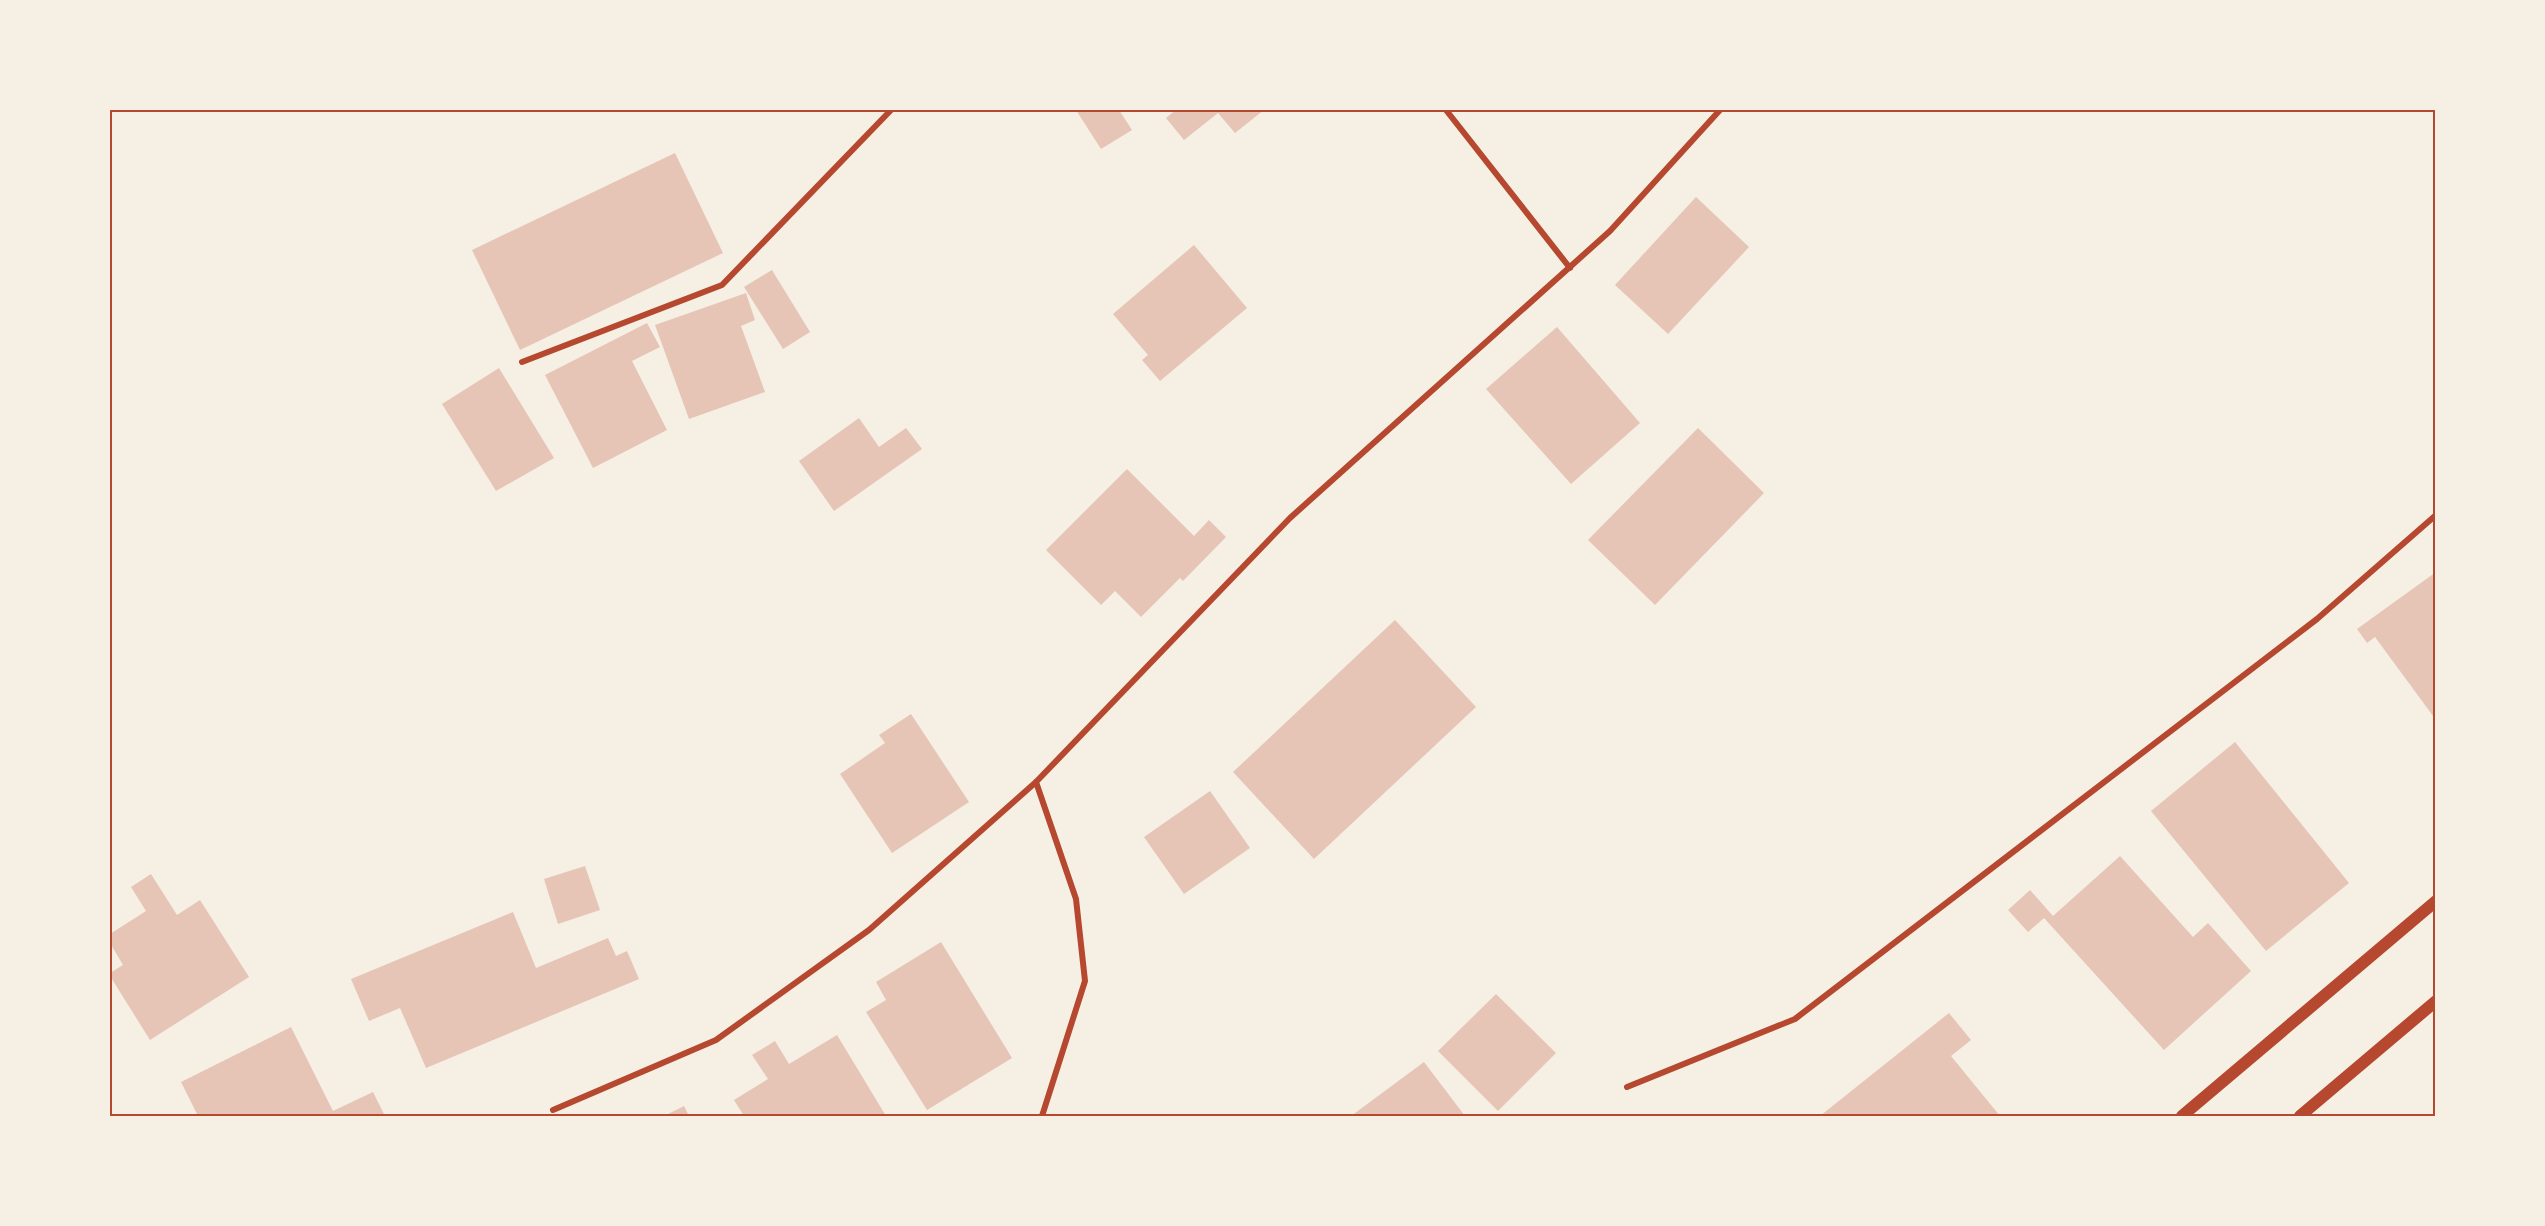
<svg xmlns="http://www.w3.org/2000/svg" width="2545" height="1226" font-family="'Varela Round',sans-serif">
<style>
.building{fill:#e6c5b7}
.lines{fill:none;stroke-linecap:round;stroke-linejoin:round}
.minor{stroke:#b5482f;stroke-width:6}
.secondary{stroke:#b5482f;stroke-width:12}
.neatline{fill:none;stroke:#b5482f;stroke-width:2}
</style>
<rect width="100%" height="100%" fill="#f6efe4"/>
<!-- building -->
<g class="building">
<path d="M1076,110H1119L1132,130L1101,149Z"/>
<path d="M1176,110H1264L1235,133L1218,113L1184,140L1166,118Z"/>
<path d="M675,153L723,253L520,350L472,250Z"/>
<path d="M1696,197L1749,247L1668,334L1615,285Z"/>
<path d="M1194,245L1247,308L1160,381L1142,360L1148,355L1113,314Z"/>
<path d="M772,270L810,332L783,349L744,287Z"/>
<path d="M746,293L755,320L741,326L765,392L689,419L655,325Z"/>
<path d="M647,323L660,347L632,361L667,430L593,468L545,375Z"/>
<path d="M1557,327L1640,423L1571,484L1486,389Z"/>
<path d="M499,368L554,458L496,491L442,404Z"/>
<path d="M859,418L879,447L906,428L922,449L834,511L799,461Z"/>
<path d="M1698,428L1764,493L1655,605L1588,540Z"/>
<path d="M1127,469L1194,536L1209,520L1226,537L1183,581L1180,578L1141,617L1115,591L1101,605L1046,550Z"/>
<path d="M2436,572V720L2375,637L2367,643L2357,629Z"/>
<path d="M1395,620L1476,707L1314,859L1233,772Z"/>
<path d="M911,714L969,802L892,853L840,774L885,743L879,735Z"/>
<path d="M2235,742L2349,883L2266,951L2151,811Z"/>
<path d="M1210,791L1250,848L1184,894L1144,837Z"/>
<path d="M2120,856L2193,937L2208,923L2251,971L2164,1050L2044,918L2028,932L2008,910L2030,890L2053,916Z"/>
<path d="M585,866L600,910L558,924L544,879Z"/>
<path d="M151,874L177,915L200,900L249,977L150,1040L110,976V973L123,965L110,943V934L146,911L131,887Z"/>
<path d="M513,912L536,968L608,938L616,956L627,951L639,979L426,1068L400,1008L369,1021L351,979Z"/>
<path d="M941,942L1012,1058L927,1110L866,1012L886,1000L876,982Z"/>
<path d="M1496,994L1556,1053L1498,1111L1438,1051Z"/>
<path d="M1949,1013L1971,1040L1951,1056L2000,1116H1820Z"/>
<path d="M291,1027L333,1111L373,1092L385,1116H198L181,1082Z"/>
<path d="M837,1035L886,1116H744L734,1100L768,1079L752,1055L775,1041L789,1064Z"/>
<path d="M1424,1062L1465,1116H1351Z"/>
<path d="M684,1106L689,1116H664Z"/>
</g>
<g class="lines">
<!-- minor -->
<g class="minor">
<path d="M1446,110L1570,268"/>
<path d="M522,362L722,285L891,110"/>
<path d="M1627,1087L1795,1019L2317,619L2436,515"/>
<path d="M553,1110L716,1040L869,930L1036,782"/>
<path d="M1042,1116L1085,981L1076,899L1036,782L1290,518L1610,231L1720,110"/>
</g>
<!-- secondary -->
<g class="secondary">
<path d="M2182,1116L2436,901"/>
<path d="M2300,1116L2436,1001"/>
</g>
</g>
<!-- border -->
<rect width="2545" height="1226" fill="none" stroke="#f6efe4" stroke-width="222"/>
<rect x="111" y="111" width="2323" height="1004" class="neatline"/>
</svg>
